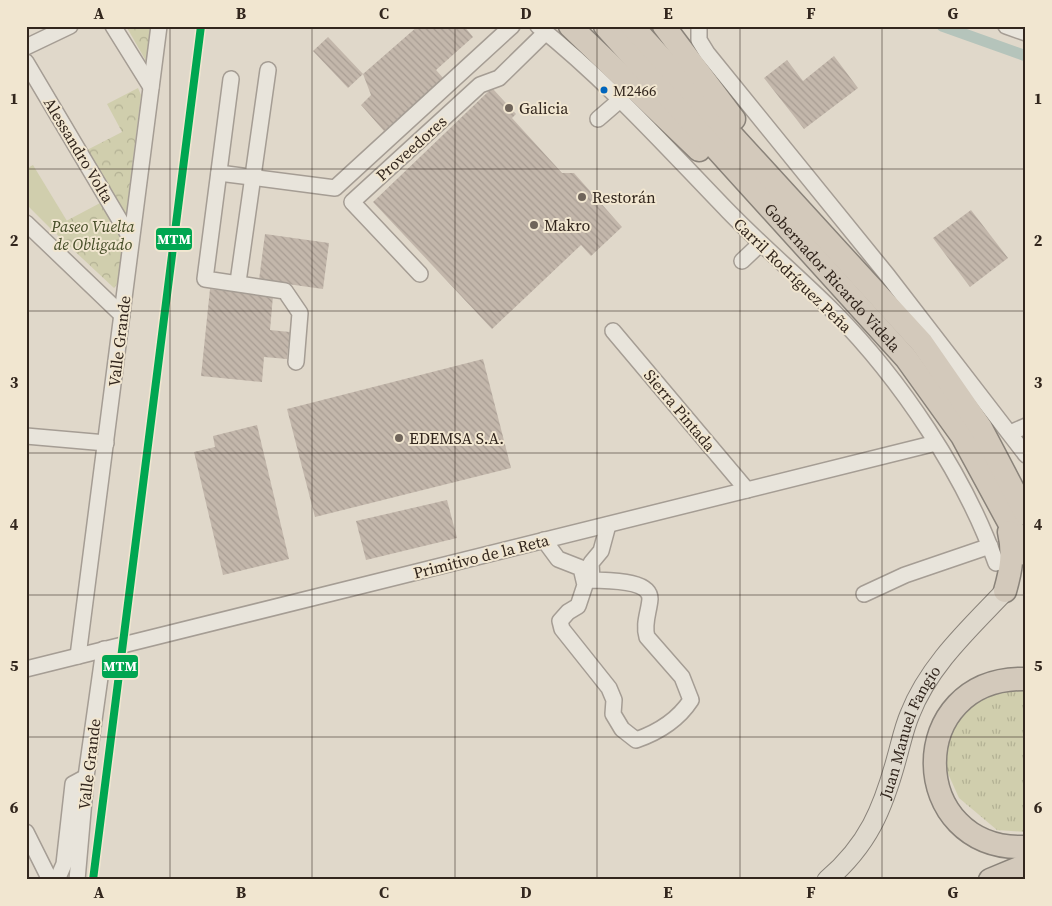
<svg xmlns="http://www.w3.org/2000/svg" width="1052" height="906" font-family="'Source Serif 4',serif">
<style>
.grass{fill:url(#grass-tufts)}
.park{fill:url(#park-crowns)}
.garden{fill:#d0cead}
.lines{fill:none;stroke-linecap:round;stroke-linejoin:round}
.canal{stroke:#b5c4bb;stroke-width:11}
.building{fill:url(#building-back-hatch)}
.minor-casing{stroke:#a59d94;stroke-width:18}
.major-casing{stroke:#8a837a;stroke-width:21}
.highway-casing{stroke:#8a837a;stroke-width:25}
.minor{stroke:#e8e4db;stroke-width:15}
.major{stroke:#dfd9cd;stroke-width:19}
.highway{stroke:#d3c9bb;stroke-width:22}
.rail-1-casing{stroke:#f1e6d0;stroke-width:11}
.rail-1{stroke:#00a651;stroke-width:8}
.grid{fill:none;stroke:#32261d;stroke-width:1;stroke-opacity:0.55}
.bus-dot{fill:#0065bd;stroke:#f1e6d0;stroke-width:2}
.poi-dot{fill:#6f645a;stroke:#f1e6d0;stroke-width:2}
.labels{text-anchor:middle;dominant-baseline:central;stroke-width:4;stroke-linejoin:round;paint-order:stroke}
.bus-label{font-size:15px;fill:#32261d;stroke:#f1e6d0;text-anchor:start}
.poi-label{font-size:16px;fill:#32261d;stroke:#f1e6d0;text-anchor:start}
.street-label{font-size:16px;fill:#32261d;stroke:#f1e6d0}
.park-label{font-size:16px;font-style:italic;fill:#444c26;stroke:#f1e6d0}
.line-badge{stroke:#f1e6d0;stroke-width:2}
.badge-label{font-size:14px;text-anchor:middle;font-weight:bold;fill:#fff}
.neatline{fill:none;stroke:#32261d;stroke-width:2}
.grid-label{font-size:16px;text-anchor:middle;font-weight:bold;fill:#32261d}
</style>
<defs>
<pattern id="grass-tufts" width="24" height="20" patternUnits="userSpaceOnUse" patternTransform="scale(1.25)"><rect width="24" height="20" fill="#d0cead"/><path d="M3 7l-1-3M5 7V3M7 7l1-3M15 17l-1-3M17 17v-4M19 17l1-3" fill="none" stroke="#b3b194"/></pattern>
<pattern id="park-crowns" width="20" height="18" patternUnits="userSpaceOnUse" patternTransform="scale(1.25)"><rect width="20" height="18" fill="#d0cead"/><path d="M2 6a3 3 0 1 1 6 0M12 15a3 3 0 1 1 6 0" fill="none" stroke="#b3b194"/></pattern>
<pattern id="building-back-hatch" width="6" height="6" patternUnits="userSpaceOnUse" patternTransform="scale(1.25)"><rect width="6" height="6" fill="#c3b7ab"/><path d="M-1 5l2 2M0 0l6 6M5-1l2 2" fill="none" stroke="#a89d93"/></pattern>
</defs>
<rect width="100%" height="100%" fill="#e0d8ca"/>
<!-- grass -->
<path class="grass" d="M1026,689V832L997,830L959,798L942,760L950,724L987,692Z"/>
<!-- park -->
<g class="park">
<path d="M126,26H151L146,61Z"/>
<path d="M138,88L141,95L126,215L87,150L122,132L107,104Z"/>
<path d="M102,202L124,237L118,283L114,288L51,229Z"/>
</g>
<!-- garden -->
<path class="garden" d="M33,165L67,221L51,229L26,204V169Z"/>
<g class="lines">
<!-- canal -->
<path class="canal" d="M942,26L1026,56"/>
</g>
<!-- building -->
<g class="building">
<path d="M418,26H464L473,37L436,70L444,79L384,131L361,105L371,95L363,74Z"/>
<path d="M328,37L363,74L348,88L313,51Z"/>
<path d="M834,56L858,88L804,129L764,78L787,60L803,81Z"/>
<path d="M492,88L516,114L512,118L562,173H574L622,227L591,256L581,245L492,329L373,202Z"/>
<path d="M971,210L1008,258L970,287L933,238Z"/>
<path d="M265,234L329,243L323,289L259,280Z"/>
<path d="M210,289L273,296L270,330L290,332L287,359L264,357L262,382L201,376Z"/>
<path d="M483,359L511,468L315,517L287,409Z"/>
<path d="M257,425L289,559L223,575L194,452L215,447L213,436Z"/>
<path d="M447,500L457,538L366,560L356,521Z"/>
</g>
<g class="lines">
<!-- minor casing -->
<g class="minor-casing">
<g id="minor">
<path d="M113,26L151,87"/>
<path d="M538,26C607,81 667,148 728,211C762,246 800,278 835,313C900,379 965,475 996,563"/>
<path d="M699,26V40L707,53L888,276L1026,455"/>
<path d="M1006,26L1026,33"/>
<path d="M26,47L70,26"/>
<path d="M26,62L131,239"/>
<path d="M231,79L205,279L285,291L300,313L296,362"/>
<path d="M598,119L620,100"/>
<path d="M219,173L335,188L512,26"/>
<path d="M26,223L122,315"/>
<path d="M742,261L760,244"/>
<path d="M420,274L352,202L480,85L499,78L546,32"/>
<path d="M238,282L268,70"/>
<path d="M613,331L747,490"/>
<path d="M1010,433L1026,426"/>
<path d="M26,436L106,443"/>
<path d="M544,540L558,559L581,568L585,585L578,606L568,612L560,621L562,629L609,688L614,700L613,714L622,729L636,740C659,732 678,720 691,700L682,677L647,637C643,624 649,612 650,599C650,579 606,581 592,580L591,563L601,551L608,525"/>
<path d="M864,594L905,575L990,546"/>
<path d="M78,656L159,26"/>
<path d="M26,669L936,443"/>
<path d="M26,832L50,880"/>
<path d="M57,880L64,864L73,784L86,777"/>
<path d="M77,880L86,777L104,649"/>
</g>
</g>
<!-- major casing -->
<g class="major-casing">
<g id="major">
<path id="s1" d="M827,880C868,845 883,809 897,757C901,743 904,728 910,714C929,665 970,628 1005,591"/>
</g>
</g>
<!-- highway casing -->
<g class="highway-casing">
<g id="highway">
<path d="M570,26L699,150"/>
<path id="s2" d="M605,26L906,358L962,436L1026,554"/>
<path d="M632,26L922,343L981,428L1026,514"/>
<path d="M664,26L734,119"/>
<path d="M1005,591C1011,570 1014,553 1009,532"/>
<path d="M1026,679C903,676 906,852 1026,847"/>
<path d="M990,880L1026,865"/>
</g>
</g>
<!-- minor -->
<use href="#minor" class="minor"/>
<!-- major -->
<use href="#major" class="major"/>
<!-- highway -->
<use href="#highway" class="highway"/>
<!-- rail-1 casing -->
<g class="rail-1-casing">
<path id="rail-1" d="M93,880L201,26"/>
</g>
<!-- rail-1 -->
<use href="#rail-1" class="rail-1"/>
</g>
<!-- grid -->
<path class="grid" d="M170,26V880M312,26V880M455,26V880M597,26V880M740,26V880M882,26V880M26,169H1026M26,311H1026M26,453H1026M26,595H1026M26,737H1026"/>
<!-- markers -->
<circle class="bus-dot" cx="604" cy="90" r="4.5"/>
<g class="poi-dot">
<circle cx="509" cy="108" r="5"/>
<circle cx="582" cy="197" r="5"/>
<circle cx="534" cy="225" r="5"/>
<circle cx="399" cy="438" r="5"/>
</g>
<g class="labels">
<!-- bus labels -->
<g class="bus-label">
<text x="613" y="90">M2466</text>
</g>
<!-- poi labels -->
<g class="poi-label">
<text x="519" y="108">Galicia</text>
<text x="592" y="197">Restorán</text>
<text x="544" y="225">Makro</text>
<text x="409" y="438">EDEMSA S.A.</text>
</g>
<!-- street labels -->
<g class="street-label">
<text transform="translate(411 148) rotate(-42)">Proveedores</text>
<text transform="translate(79 150) rotate(59)">Alessandro Volta</text>
<text transform="translate(793 275) rotate(44)">Carril Rodríguez Peña</text>
<text stroke="none"><textPath href="#s2" startOffset="339">Gobernador Ricardo Videla</textPath></text>
<text transform="translate(119 341) rotate(-83)">Valle Grande</text>
<text transform="translate(680 410) rotate(50)">Sierra Pintada</text>
<text transform="translate(481 556) rotate(-14)">Primitivo de la Reta</text>
<text stroke="none"><textPath href="#s1" startOffset="172">Juan Manuel Fangio</textPath></text>
<text transform="translate(89 764) rotate(-83)">Valle Grande</text>
</g>
<!-- park labels -->
<g class="park-label">
<text x="93" y="226">Paseo Vuelta<tspan x="93" dy="18">de Obligado</tspan></text>
</g>
</g>
<g class="line-badge">
<rect x="155" y="227" width="38" height="24" rx="5" fill="#00a651"/>
<rect x="101" y="654" width="38" height="25" rx="5" fill="#00a651"/>
</g>
<g class="badge-label">
<text x="174" y="244">MTM</text>
<text x="120" y="671">MTM</text>
</g>
<!-- border -->
<rect width="1052" height="906" fill="none" stroke="#f1e6d0" stroke-width="55"/>
<rect x="28" y="28" width="996" height="850" class="neatline"/>
<g class="grid-label">
<text x="99" y="19">A</text>
<text x="241" y="19">B</text>
<text x="384" y="19">C</text>
<text x="526" y="19">D</text>
<text x="668" y="19">E</text>
<text x="811" y="19">F</text>
<text x="953" y="19">G</text>
<text x="14" y="104">1</text>
<text x="1038" y="104">1</text>
<text x="14" y="246">2</text>
<text x="1038" y="246">2</text>
<text x="14" y="388">3</text>
<text x="1038" y="388">3</text>
<text x="14" y="530">4</text>
<text x="1038" y="530">4</text>
<text x="14" y="671">5</text>
<text x="1038" y="671">5</text>
<text x="14" y="813">6</text>
<text x="1038" y="813">6</text>
<text x="99" y="898">A</text>
<text x="241" y="898">B</text>
<text x="384" y="898">C</text>
<text x="526" y="898">D</text>
<text x="668" y="898">E</text>
<text x="811" y="898">F</text>
<text x="953" y="898">G</text>
</g>
</svg>
